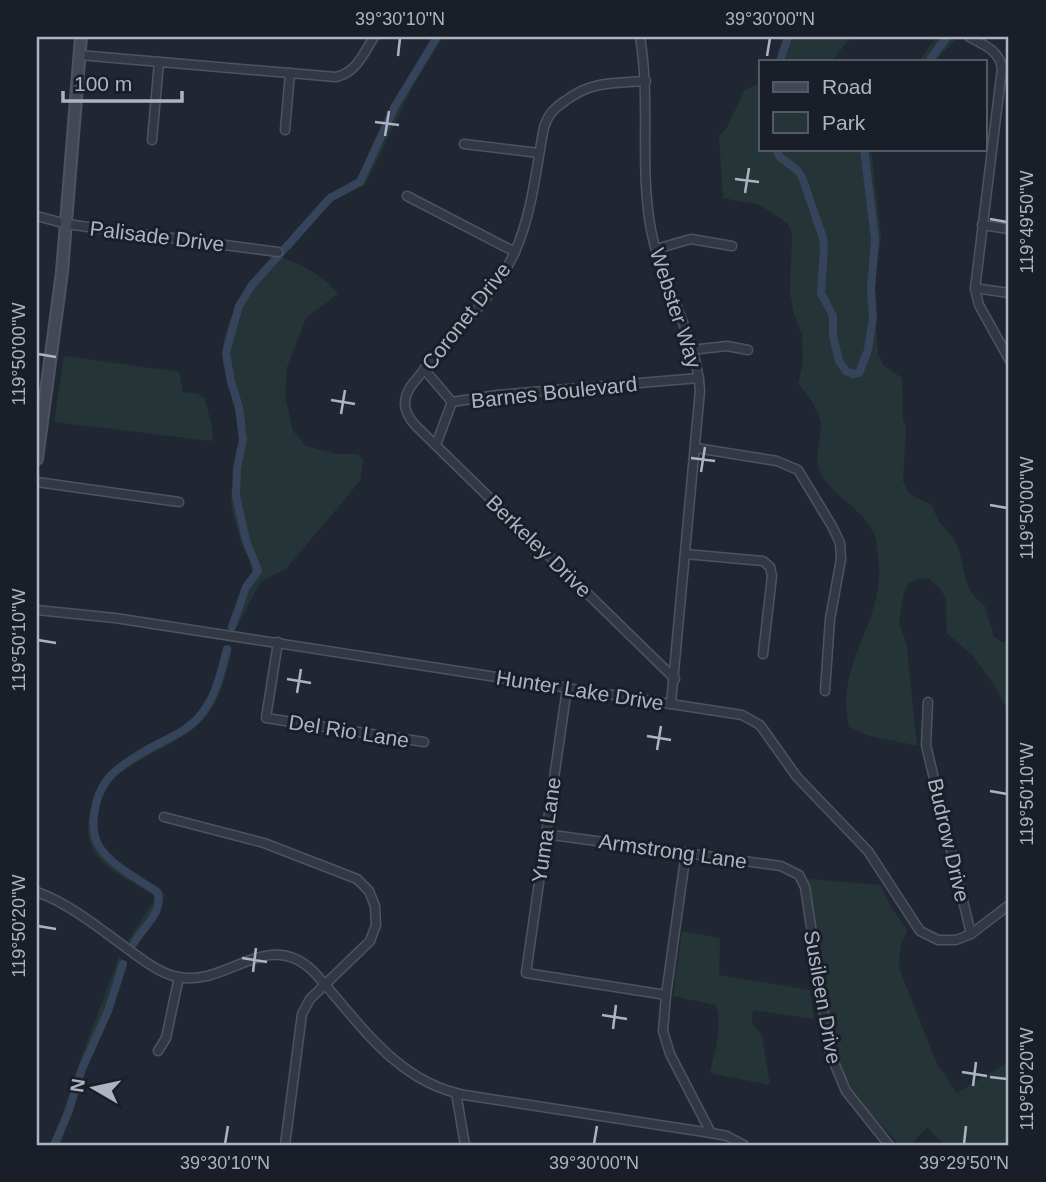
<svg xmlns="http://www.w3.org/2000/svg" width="1046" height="1182" font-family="Helvetica,sans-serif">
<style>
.green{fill:#253537}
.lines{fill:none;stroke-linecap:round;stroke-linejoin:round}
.canal{stroke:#36445b;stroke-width:8}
.street-casing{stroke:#4e545f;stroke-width:11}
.secondary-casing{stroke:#4e545f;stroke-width:14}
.street{stroke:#333944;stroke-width:8}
.secondary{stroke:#424856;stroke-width:10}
.ticks{fill:none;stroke:#adb4c1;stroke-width:2.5}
.labels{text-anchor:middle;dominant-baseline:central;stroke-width:6;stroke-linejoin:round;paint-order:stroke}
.street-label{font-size:21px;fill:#adb4c1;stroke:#191e28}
.neatline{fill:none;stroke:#adb4c1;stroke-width:2.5}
.ticks-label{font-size:18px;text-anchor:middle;fill:#adb4c1}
</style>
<rect width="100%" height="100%" fill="#202733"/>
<!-- green -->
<g class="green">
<path d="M436,37H443L414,84L365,185L338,197L329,204L290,250L281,247L329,194L357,178L363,171L392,107Z"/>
<path d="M784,37H851L832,61H776Z"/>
<path d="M937,37H950L955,40L935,61H919Z"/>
<path d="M761,82V149H871L881,236L874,293L878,354L883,365L902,378L903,420L906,427L903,481L908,493L933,506C934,510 936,517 939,521C944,529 952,534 956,543C966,566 961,590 985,606L994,637L1002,642H1009V714L996,688L974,657L947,633L946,600L941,589L929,579L920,578L909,583L904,592L899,622L907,647L917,746C894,739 869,740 849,726C833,663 888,620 878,557C877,550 877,542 875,536C864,508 830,495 820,472C814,458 820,445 821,430C822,413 809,396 798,384L803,363L802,334L794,314L790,292L792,234L787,223L760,205L723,198L719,136L726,129L745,90Z"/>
<path d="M276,256C297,261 324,276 338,294L306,318L287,367L285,395L293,431L306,446L336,454H358L363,460L360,481L286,569L261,581L235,630L229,628C235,615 254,583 252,569C251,561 245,552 242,545C238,533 235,521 232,509C228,486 240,463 239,440C239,417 230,395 225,373C214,329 246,285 276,256Z"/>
<path d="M64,356L179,372L183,392L198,394L205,399C207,413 215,426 212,441L54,422Z"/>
<path d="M223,647L232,649C226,676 219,706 198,725C180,741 154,751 134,764C127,769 117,774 112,780C98,798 87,830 103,849C118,867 141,877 160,888L165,894L159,912L136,946L128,941L153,902L154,895C135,883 105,871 94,851C75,819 105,773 132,755C149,744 179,734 192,720C211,699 218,674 223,647Z"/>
<path d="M808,879L880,885L891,907L908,931C900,941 899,955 899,968L937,1064L957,1093L1009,1062V1145H944L927,1127L911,1145H900L867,1110L852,1090L841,1066L833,1038Z"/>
<path d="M682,931L720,938L719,975L810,990L814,1019L753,1010L752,1023L762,1036L770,1085L710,1073C714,1053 724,1025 715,1005L673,996Z"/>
<path d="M119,957L126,962L114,1001L79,1086L62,1141L60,1145H52L83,1053Z"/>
</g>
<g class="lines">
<!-- canal -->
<g class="canal">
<path d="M780,61L788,37"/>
<path d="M929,61L946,38"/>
<path d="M776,149L780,157L797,170L802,177L823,238L824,250L821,293L833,316V336L839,361L846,371L853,374L859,373L868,350L873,317L871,289L875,239L864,149"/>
<path d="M232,627L246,587L258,571L246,540L236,496L237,468L243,440L239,407L231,382L226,353L230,338L239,306L252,285L330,198L360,182L395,106L437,37"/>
<path d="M134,943C143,927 165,911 157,892C139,879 110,865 99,846C88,828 95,796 107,780C116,768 132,759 145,751C163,740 185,733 199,717C217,696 220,674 227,649"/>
<path d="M54,1145L68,1113L82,1069L108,1011L123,964"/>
</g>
<!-- street casing -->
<g class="street-casing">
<g id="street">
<path d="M640,37C651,101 639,166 651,230C661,284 696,334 700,390L671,704"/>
<path d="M969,37C984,45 999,50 1002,68L975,289L979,305L1009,359"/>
<path d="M79,55L336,77C356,73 364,53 374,37"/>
<path d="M646,81C614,83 591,81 565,101C554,108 548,115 544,127C536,169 532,215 514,254C492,301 443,344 411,386C401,401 404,413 416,426L675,679"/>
<path d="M285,130L290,73"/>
<path d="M152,140L159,62"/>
<path d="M464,144L539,153"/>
<path d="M407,196L515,252"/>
<path d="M37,216L66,224L278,252"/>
<path d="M982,225L1009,229"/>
<path d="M656,249L691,239L732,246"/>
<path d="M975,288L1009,293"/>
<path d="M691,350L727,346L748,350"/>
<path d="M424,369L452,402L497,395L699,378"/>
<path d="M436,445L452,402"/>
<path d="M696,448L777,461L798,470L832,526L840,543L841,559L830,619L825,691"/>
<path d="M37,482L179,502"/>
<path d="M685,554L763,561L770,567L772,576L763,654"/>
<path d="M37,610L115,618L742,715L760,725L797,777L868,851L920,931L938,940H956L971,934L1009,905"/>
<path d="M278,642L266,718L424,742"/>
<path d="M567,688L526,973L666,995"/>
<path d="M928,702L926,745L971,934"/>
<path d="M164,817L264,843L357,879L369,891L375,906L376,925L370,941L310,999L302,1014L285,1145"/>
<path d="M545,834L781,866L799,875L805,887L830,1053L846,1091L889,1145"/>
<path d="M686,852L666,995L663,1031L670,1054L711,1133"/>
<path d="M37,892C73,905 105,933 136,955C149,964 162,974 178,977C228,987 267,927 313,971C358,1020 395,1082 465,1095L711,1133L727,1136L744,1145"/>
<path d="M158,1051L166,1038L179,977"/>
<path d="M456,1093L465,1145"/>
</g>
</g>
<!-- secondary casing -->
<g class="secondary-casing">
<path id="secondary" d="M37,459L62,272L81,37"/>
</g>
<!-- street -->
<use href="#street" class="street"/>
<!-- secondary -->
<use href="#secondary" class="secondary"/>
</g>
<!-- ticks -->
<path class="ticks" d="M398,56L400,38M767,56L770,38M375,122L399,125M385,136L389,111M735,179L759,182M745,193L749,168M990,219L1007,222M38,354L56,357M331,400L355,404M341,414L345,390M691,458L715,461M701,472L705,447M990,505L1007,508M38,640L56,643M287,679L311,683M297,693L301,669M647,736L671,740M657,750L661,726M990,791L1007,794M38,926L56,929M242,958L267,962M253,972L256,948M602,1015L627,1019M613,1029L616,1005M962,1072L987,1076M990,1077L1007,1079M973,1086L976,1062M225,1144L228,1126M594,1144L597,1126M964,1144L966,1126"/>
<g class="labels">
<!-- street labels -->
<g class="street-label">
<text transform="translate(157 236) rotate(7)">Palisade Drive</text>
<text transform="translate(676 308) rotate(72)">Webster Way</text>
<text transform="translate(466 316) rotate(-52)">Coronet Drive</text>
<text transform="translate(554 392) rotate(-6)">Barnes Boulevard</text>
<text transform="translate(539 546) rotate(44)">Berkeley Drive</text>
<text transform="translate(580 690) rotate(9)">Hunter Lake Drive</text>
<text transform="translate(349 731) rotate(9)">Del Rio Lane</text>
<text transform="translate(546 830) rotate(-82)">Yuma Lane</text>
<text transform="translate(949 840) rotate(77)">Budrow Drive</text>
<text transform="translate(673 851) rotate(8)">Armstrong Lane</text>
<text transform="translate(823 997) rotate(80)">Susileen Drive</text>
</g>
</g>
<!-- border -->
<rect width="1046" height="1182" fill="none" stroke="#191e28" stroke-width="77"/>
<!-- legend -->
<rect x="759" y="60" width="228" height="91" fill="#191e28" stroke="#545a65" stroke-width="2"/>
<rect x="773" y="82" width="35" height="10" fill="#424856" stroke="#545a65" stroke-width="2"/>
<text x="822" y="94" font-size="21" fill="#adb4c1">Road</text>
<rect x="773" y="112" width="35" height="21" fill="#253537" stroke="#545a65" stroke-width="2"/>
<text x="822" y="130" font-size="21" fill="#adb4c1">Park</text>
<!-- north arrow -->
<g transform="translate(94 1088) rotate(279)" stroke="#191e28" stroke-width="5" paint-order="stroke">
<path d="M0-5L12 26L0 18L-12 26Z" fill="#adb4c1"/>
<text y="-10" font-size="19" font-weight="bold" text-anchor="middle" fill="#adb4c1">N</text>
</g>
<!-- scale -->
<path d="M63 91v10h119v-10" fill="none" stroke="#adb4c1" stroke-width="3.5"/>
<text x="74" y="91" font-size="21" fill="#adb4c1" stroke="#191e28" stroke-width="5" paint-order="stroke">100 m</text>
<rect x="38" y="38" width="969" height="1106" class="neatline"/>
<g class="ticks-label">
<text x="400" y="25">39°30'10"N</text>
<text x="770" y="25">39°30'00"N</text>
<text transform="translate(1027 222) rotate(-90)" y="6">119°49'50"W</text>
<text transform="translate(19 354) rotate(-90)" y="6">119°50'00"W</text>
<text transform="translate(1027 508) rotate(-90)" y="6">119°50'00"W</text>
<text transform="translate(19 640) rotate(-90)" y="6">119°50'10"W</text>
<text transform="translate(1027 794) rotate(-90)" y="6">119°50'10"W</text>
<text transform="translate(19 926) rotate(-90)" y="6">119°50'20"W</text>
<text transform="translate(1027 1079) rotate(-90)" y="6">119°50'20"W</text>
<text x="225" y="1169">39°30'10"N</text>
<text x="594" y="1169">39°30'00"N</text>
<text x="964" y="1169">39°29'50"N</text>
</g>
</svg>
